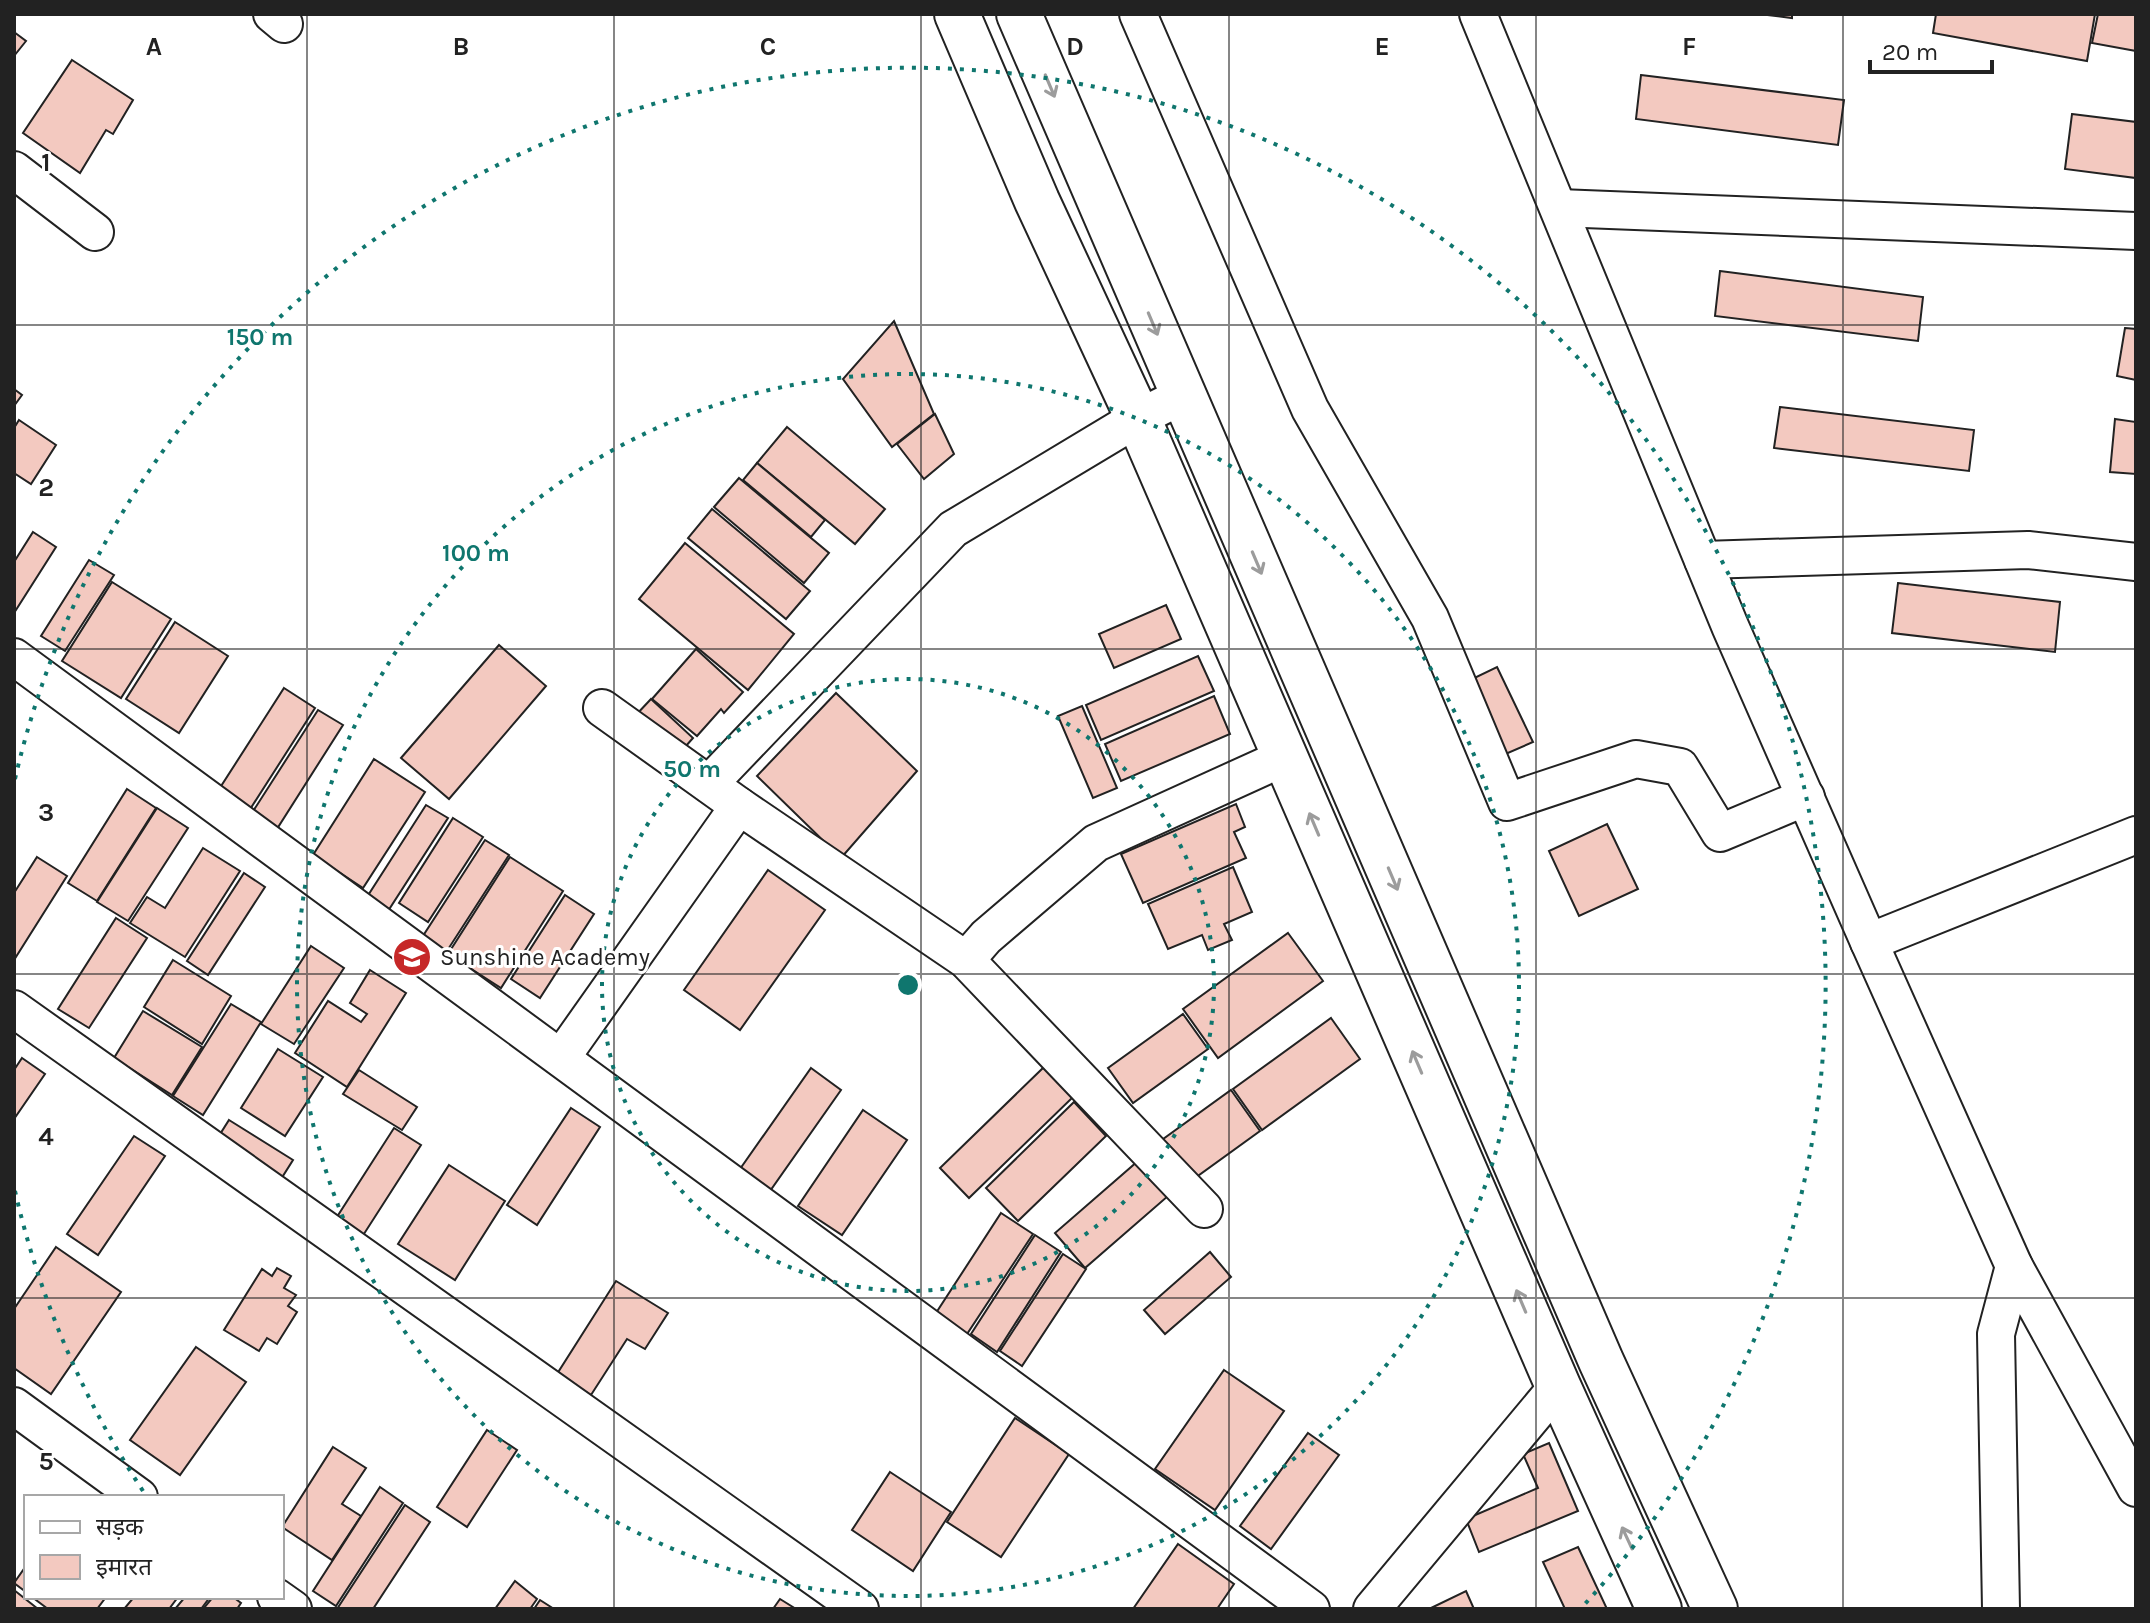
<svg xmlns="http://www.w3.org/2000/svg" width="2150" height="1623" font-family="Karla,'Noto Sans Devanagari',sans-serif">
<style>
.building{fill:#f3c9c0;stroke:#222;stroke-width:2}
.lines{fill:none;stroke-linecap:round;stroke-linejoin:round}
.street-casing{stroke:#222;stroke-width:40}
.secondary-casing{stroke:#222;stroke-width:48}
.street{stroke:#fff;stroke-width:36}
.secondary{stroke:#fff;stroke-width:44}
.oneway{stroke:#9c9c9c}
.grid{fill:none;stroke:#222;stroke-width:2;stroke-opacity:0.55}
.ring{fill:none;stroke:#0f766e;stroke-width:4;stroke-dasharray:4 8}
.labels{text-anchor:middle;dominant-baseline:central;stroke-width:6;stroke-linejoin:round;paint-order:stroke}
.poi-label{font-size:24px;fill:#222;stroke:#fff;text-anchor:start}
.grid-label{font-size:26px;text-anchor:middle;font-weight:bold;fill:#222;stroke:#fff;stroke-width:6;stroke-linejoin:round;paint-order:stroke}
.centre{fill:#0f766e;stroke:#fff;stroke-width:4}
.ring-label{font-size:24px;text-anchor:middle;font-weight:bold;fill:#0f766e;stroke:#fff;stroke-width:6;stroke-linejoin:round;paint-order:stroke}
</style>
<rect width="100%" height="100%" fill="#fff"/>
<!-- building -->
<g class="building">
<path d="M1759,14H1792V18Z"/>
<path d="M1936,14H2095L2087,61L1933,33Z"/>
<path d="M2098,14H2136V51L2092,43Z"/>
<path d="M14,32L26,41L14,56Z"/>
<path d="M72,60L133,100L113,134L106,130L80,173L23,133Z"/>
<path d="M1641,75L1844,100L1838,145L1636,119Z"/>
<path d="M2072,114L2136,122V178L2065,169Z"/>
<path d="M1720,271L1923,297L1918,341L1715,316Z"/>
<path d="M894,321L934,414L892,447L843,379Z"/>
<path d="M2125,328L2136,329V380L2117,376Z"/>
<path d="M14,389L22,395L14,406Z"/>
<path d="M1780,407L1974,430L1969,471L1774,448Z"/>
<path d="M935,414L954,454L924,479L897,444Z"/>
<path d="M2115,419L2136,422V474L2110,472Z"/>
<path d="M19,420L56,445L31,484L14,473V428Z"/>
<path d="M787,427L885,509L855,544L757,463Z"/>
<path d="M757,463L825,520L811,537L743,480Z"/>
<path d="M739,478L829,553L804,583L714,507Z"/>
<path d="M712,509L810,591L786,619L688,538Z"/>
<path d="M33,532L56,547L14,613V562Z"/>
<path d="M685,543L794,634L748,690L639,599Z"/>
<path d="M89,560L114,575L65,651L41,636Z"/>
<path d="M112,582L171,619L121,698L62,661Z"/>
<path d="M1898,583L2060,602L2055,652L1892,633Z"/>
<path d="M1166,605L1181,639L1114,668L1099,634Z"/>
<path d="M175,622L228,656L179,733L126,699Z"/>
<path d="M499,645L546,686L449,799L401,758Z"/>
<path d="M696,649L743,692L724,713L721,709L697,736L652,699Z"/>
<path d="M1198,656L1214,691L1101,740L1086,705Z"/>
<path d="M1497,667L1533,742L1501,756L1466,682Z"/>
<path d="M284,688L315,708L247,814L216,794Z"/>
<path d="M836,693L917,771L841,858L757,776Z"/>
<path d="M1214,696L1230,734L1121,781L1105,744Z"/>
<path d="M651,699L693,738L678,755L635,716Z"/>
<path d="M1082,706L1117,788L1093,798L1058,716Z"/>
<path d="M318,710L343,725L275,832L250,816Z"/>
<path d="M374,759L425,792L363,888L313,855Z"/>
<path d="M127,789L156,808L97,901L68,883Z"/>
<path d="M1236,804L1245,827L1234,832L1246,858L1143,903L1121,854Z"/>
<path d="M426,805L448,818L388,911L367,897Z"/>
<path d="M157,808L188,828L128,921L97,902Z"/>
<path d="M453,818L483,837L428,922L399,903Z"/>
<path d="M1607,824L1638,889L1579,916L1549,851Z"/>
<path d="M485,840L509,855L445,954L421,939Z"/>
<path d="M203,848L240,871L185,957L130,923L147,897L165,908Z"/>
<path d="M37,857L67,876L14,960V893Z"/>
<path d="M510,857L563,891L501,988L448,954Z"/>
<path d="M1233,867L1252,912L1224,924L1232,940L1208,950L1202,935L1168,949L1148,904Z"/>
<path d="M768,870L825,910L740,1030L684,990Z"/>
<path d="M244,873L265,887L208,975L187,961Z"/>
<path d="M565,895L594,914L540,998L511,979Z"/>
<path d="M116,918L147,938L89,1028L58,1009Z"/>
<path d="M1288,933L1323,981L1218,1058L1183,1009Z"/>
<path d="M311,946L344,968L294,1044L261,1024Z"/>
<path d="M173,960L231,996L202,1044L144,1007Z"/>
<path d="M370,970L406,993L347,1087L295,1053L328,1001L361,1022L367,1014L350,1003Z"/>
<path d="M231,1004L261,1022L203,1115L173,1096Z"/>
<path d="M143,1011L202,1047L172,1095L114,1058Z"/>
<path d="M1183,1014L1208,1049L1133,1103L1108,1068Z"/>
<path d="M1331,1018L1360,1059L1262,1130L1233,1089Z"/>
<path d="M278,1049L323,1077L285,1136L241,1108Z"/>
<path d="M22,1058L45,1074L14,1119V1070Z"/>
<path d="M1044,1067L1073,1097L969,1198L940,1168Z"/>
<path d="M811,1068L841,1090L770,1191L740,1169Z"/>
<path d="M359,1070L417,1107L402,1130L343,1094Z"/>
<path d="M1231,1090L1260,1131L1188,1183L1159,1142Z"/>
<path d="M1074,1102L1106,1136L1018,1221L986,1188Z"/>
<path d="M571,1108L600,1127L537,1225L507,1205Z"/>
<path d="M863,1110L907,1140L842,1235L798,1206Z"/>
<path d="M229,1120L293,1160L281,1179L217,1139Z"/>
<path d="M394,1128L421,1145L362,1237L335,1220Z"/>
<path d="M134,1136L165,1156L98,1255L67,1234Z"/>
<path d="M1138,1161L1168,1196L1085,1268L1055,1233Z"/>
<path d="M449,1165L505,1201L455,1280L398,1244Z"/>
<path d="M1001,1213L1033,1234L967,1334L936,1313Z"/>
<path d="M1035,1235L1061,1252L997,1352L971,1334Z"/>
<path d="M56,1247L121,1292L51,1394L14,1368V1309Z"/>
<path d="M1210,1252L1231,1277L1165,1334L1144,1310Z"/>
<path d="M1063,1254L1086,1269L1022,1366L1000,1351Z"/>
<path d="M277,1268L291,1276L284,1288L296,1295L288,1306L297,1312L277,1344L267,1338L259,1351L224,1330L262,1269L272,1276Z"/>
<path d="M616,1281L668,1313L645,1349L627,1339L591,1395L557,1374Z"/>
<path d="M196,1347L246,1382L180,1475L130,1440Z"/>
<path d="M1224,1370L1284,1411L1215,1510L1155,1469Z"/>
<path d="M1015,1418L1069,1454L1001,1557L947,1522Z"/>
<path d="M487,1430L517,1450L467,1527L437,1507Z"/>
<path d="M1308,1433L1339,1455L1271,1549L1240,1526Z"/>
<path d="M1549,1443L1578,1511L1479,1552L1466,1519L1538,1488L1523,1454Z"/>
<path d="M333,1447L366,1468L342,1504L361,1516L332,1560L282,1527Z"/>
<path d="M890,1472L951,1512L913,1571L852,1530Z"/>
<path d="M380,1487L403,1503L336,1606L313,1591Z"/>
<path d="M405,1505L430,1522L373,1609H337Z"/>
<path d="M1178,1544L1234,1584L1217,1609H1133Z"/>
<path d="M1578,1547L1607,1609H1565L1543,1562Z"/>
<path d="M26,1566V1592L14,1583Z"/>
<path d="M515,1581L537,1599L530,1609H495Z"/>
<path d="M14,1590L38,1609H14Z"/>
<path d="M1466,1591L1474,1609H1429Z"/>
<path d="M32,1597H106L97,1609H48Z"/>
<path d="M134,1597H178L169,1609H124Z"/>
<path d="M185,1597H210L201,1609H175Z"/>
<path d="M213,1597H233L241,1603L237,1609H203Z"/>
<path d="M780,1599L796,1609H773Z"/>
<path d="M540,1600L554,1609H534Z"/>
</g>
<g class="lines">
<!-- street casing -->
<g class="street-casing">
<g id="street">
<path d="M272,14L284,24"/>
<path d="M1138,14L1310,409L1430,618L1507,802L1636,759L1680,767L1720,833L1806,797"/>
<path d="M1478,14L1730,626L1869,942L2014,1266L2136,1488"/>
<path d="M14,170L95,232"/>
<path d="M1559,208L2136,231"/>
<path d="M1703,560L2028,550L2136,562"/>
<path d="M14,657L1311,1609"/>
<path d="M602,708L739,806L966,960L1204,1209"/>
<path d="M709,784L953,529L1138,418L1184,395"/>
<path d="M1869,942L2136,835"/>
<path d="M966,960L986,937L1096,843L1285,757"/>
<path d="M14,1009L860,1609"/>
<path d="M561,1058L739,806"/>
<path d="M14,1406L139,1497"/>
<path d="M276,1597L293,1609"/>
<path d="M1372,1609L1558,1386"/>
<path d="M2001,1609L1996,1334L2014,1266"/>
</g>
</g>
<!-- secondary casing -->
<g class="secondary-casing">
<g id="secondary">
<path d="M957,14L1037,201L1138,418L1558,1386L1659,1609"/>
<path d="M1019,14L1601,1361L1715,1609"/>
</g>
</g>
<!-- street -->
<use href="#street" class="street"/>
<!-- secondary -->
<use href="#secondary" class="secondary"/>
</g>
<!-- one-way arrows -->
<defs><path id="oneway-shaft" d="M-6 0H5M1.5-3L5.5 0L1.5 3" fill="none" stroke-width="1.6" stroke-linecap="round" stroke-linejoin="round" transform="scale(2)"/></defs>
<g class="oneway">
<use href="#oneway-shaft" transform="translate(1050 86) rotate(67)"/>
<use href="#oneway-shaft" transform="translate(1153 324) rotate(67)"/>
<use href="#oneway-shaft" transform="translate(1257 563) rotate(67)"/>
<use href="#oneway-shaft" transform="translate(1314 824) rotate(-113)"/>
<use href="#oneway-shaft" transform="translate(1393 879) rotate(67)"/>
<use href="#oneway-shaft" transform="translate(1417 1062) rotate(-113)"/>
<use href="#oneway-shaft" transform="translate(1521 1301) rotate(-113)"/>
<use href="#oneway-shaft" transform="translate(1627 1538) rotate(-115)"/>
</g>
<!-- grid -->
<path class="grid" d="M307,14V1609M614,14V1609M921,14V1609M1229,14V1609M1536,14V1609M1843,14V1609M14,325H2136M14,649H2136M14,974H2136M14,1298H2136"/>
<!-- distance rings -->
<g class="ring">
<circle cx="908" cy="985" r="306"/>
<circle cx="908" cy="985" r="611"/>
<path d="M143 1491A917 917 0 0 1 15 1191M15 779A917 917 0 1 1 1584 1605"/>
</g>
<!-- icons -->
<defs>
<g id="school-disc" transform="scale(2)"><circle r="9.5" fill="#c62828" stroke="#fff"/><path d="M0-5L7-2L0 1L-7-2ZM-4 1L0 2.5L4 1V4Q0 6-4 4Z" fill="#fff"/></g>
</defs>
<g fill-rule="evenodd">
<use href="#school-disc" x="412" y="957"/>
</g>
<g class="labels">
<!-- poi labels -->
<g class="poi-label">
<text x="440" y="957">Sunshine Academy</text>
</g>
</g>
<g class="grid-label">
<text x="154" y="55">A</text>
<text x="461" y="55">B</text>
<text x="768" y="55">C</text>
<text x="1075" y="55">D</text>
<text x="1382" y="55">E</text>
<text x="1689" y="55">F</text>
<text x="46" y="171">1</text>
<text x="46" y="496">2</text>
<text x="46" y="821">3</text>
<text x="46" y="1145">4</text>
<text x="46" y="1470">5</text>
</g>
<circle cx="908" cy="985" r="12" class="centre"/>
<g class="ring-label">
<text x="260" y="345">150 m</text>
<text x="476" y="561">100 m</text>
<text x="692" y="777">50 m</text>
</g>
<!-- border -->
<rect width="2150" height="1623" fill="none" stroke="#222222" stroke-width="32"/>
<!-- legend -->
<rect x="24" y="1495" width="260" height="104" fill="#ffffff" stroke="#a7a7a7" stroke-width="2"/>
<rect x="40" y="1521" width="40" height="12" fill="#ffffff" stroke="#a7a7a7" stroke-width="2"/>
<text x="96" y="1535" font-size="24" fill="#222222">सड़क</text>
<rect x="40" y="1555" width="40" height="24" fill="#f3c9c0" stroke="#a7a7a7" stroke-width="2"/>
<text x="96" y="1575" font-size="24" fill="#222222">इमारत</text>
<!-- scale -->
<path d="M1870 60v12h122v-12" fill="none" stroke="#222222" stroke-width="4"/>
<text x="1882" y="60" font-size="24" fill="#222222" stroke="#ffffff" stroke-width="6" paint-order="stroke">20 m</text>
</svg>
